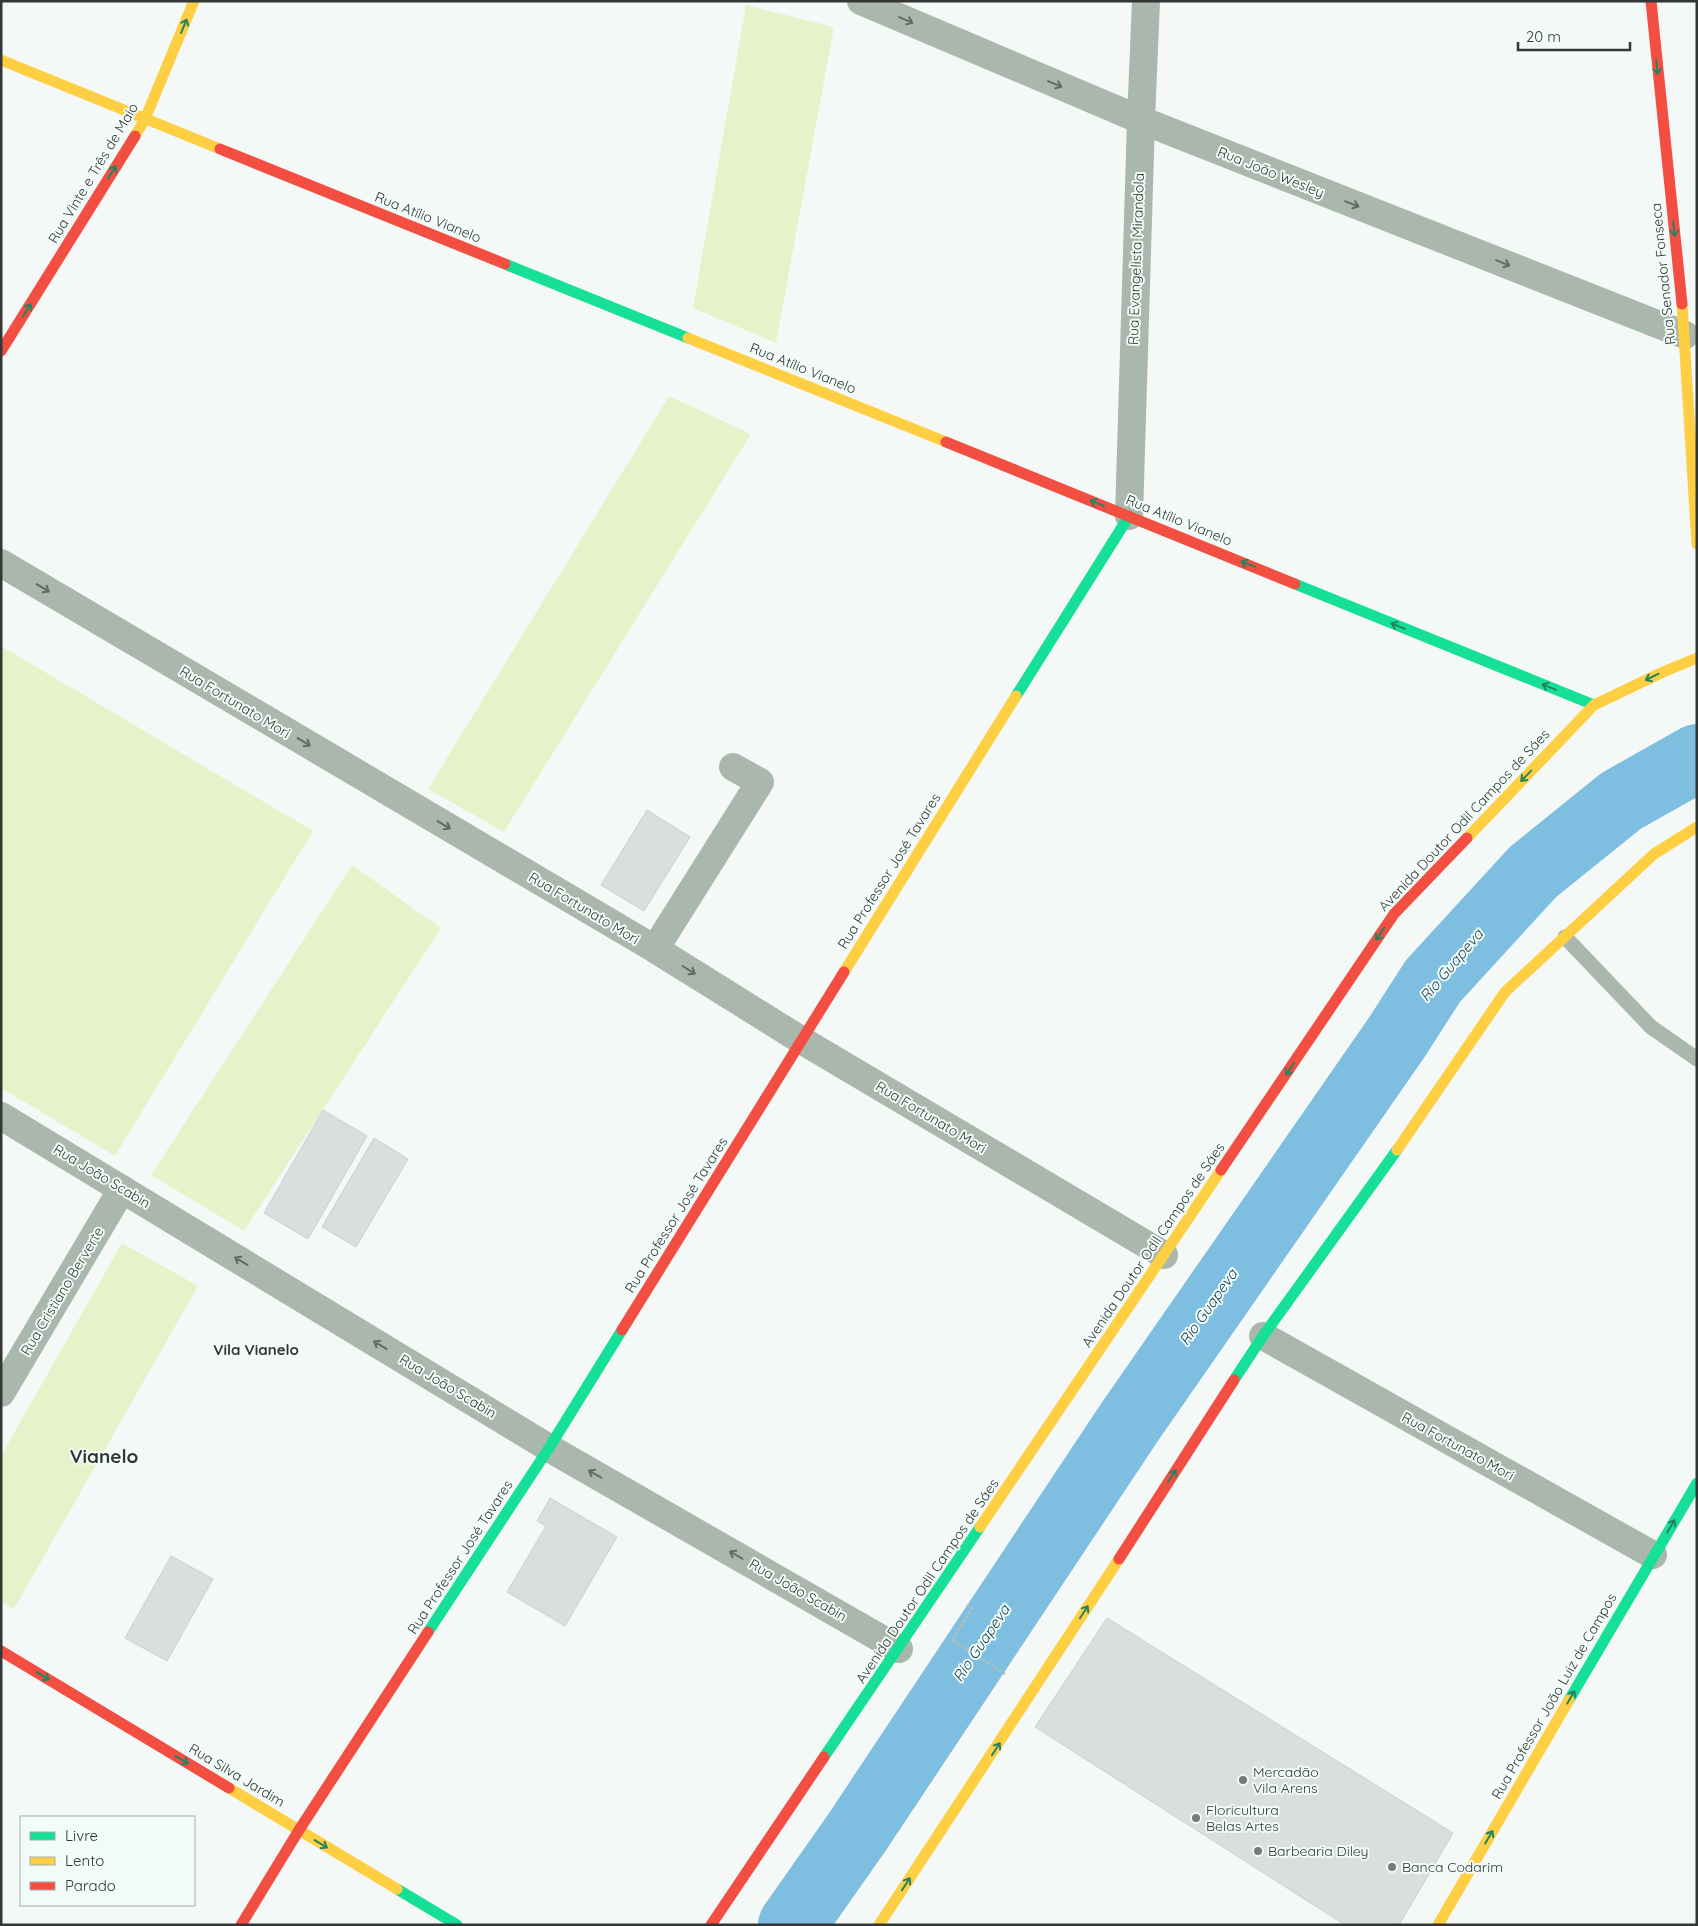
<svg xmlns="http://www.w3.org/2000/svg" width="1698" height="1926" font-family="Quicksand,sans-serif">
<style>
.green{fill:#e7f2ca}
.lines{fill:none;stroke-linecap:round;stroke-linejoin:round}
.river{stroke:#7ebfe1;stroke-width:68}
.building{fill:#dadede;stroke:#cbcfcf}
.path{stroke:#b4beb7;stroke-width:3;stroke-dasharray:2.5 2.5;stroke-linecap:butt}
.lane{stroke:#a9b7ac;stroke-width:15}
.street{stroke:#a9b7ac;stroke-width:28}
.fast{stroke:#16e098;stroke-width:11}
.slow{stroke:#ffcf43;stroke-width:11}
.jam{stroke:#f24e42;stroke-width:11}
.oneway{stroke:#626a65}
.oneway2{stroke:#258262}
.poi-dot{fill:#767a79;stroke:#f1fcf9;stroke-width:2}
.labels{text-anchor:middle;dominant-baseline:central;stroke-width:4;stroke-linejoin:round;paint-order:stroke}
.street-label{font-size:14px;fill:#323635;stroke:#f1fcf9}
.poi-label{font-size:14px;fill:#323635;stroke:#f1fcf9;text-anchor:start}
.water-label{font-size:15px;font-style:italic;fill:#10384c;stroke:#f1fcf9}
.neighbourhood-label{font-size:15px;font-weight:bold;fill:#323635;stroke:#f1fcf9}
.district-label{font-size:19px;font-weight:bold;fill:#323635;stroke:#f1fcf9}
</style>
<rect width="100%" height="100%" fill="#f4f9f8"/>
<!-- green -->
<g class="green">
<path d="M746,5L834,27L776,343L693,308Z"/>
<path d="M669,396L751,434L504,832L428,789Z"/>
<path d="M1,646L313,831L115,1156L1,1088Z"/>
<path d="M352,865L441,928L244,1231L151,1175Z"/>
<path d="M122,1243L198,1286L14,1609L1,1602V1456Z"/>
</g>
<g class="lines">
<!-- river -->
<path class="river" d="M792,1925L858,1831L1129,1423L1397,1037L1433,981L1533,872L1621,801L1697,758"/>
</g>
<!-- building -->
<g class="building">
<path d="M647,810L690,837L644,911L601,885Z"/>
<path d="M323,1110L367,1136L308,1239L264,1213Z"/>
<path d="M374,1138L408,1159L356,1247L322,1227Z"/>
<path d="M550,1498L617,1537L565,1626L507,1592L546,1526L537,1521Z"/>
<path d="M171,1556L213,1579L167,1661L125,1638Z"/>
<path d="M1107,1618L1453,1833L1399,1925H1345L1035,1727Z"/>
</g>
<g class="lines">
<!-- path -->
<path class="path" d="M967,1605L972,1608L952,1640L1005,1674"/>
<!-- lane -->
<path class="lane" d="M1565,937L1651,1027L1697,1059"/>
<!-- street -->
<g class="street">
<path d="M861,1L1141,120L1685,335"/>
<path d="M1129,516L1141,120L1146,1"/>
<path d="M1,563L655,949L801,1040L1164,1255"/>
<path d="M655,949L760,782L733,767"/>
<path d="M1,1116L549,1448L899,1649"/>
<path d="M1263,1336L1653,1555"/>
<path d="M1,1393L122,1189"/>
</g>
<!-- fast -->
<g class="fast">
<path d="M505,264L688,338"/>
<path d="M1295,584L1594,705"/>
<path d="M1016,696L1129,516"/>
<path d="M1234,1380L1263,1336L1397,1150"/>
<path d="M428,1632L549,1448L622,1330"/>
<path d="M1569,1700L1697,1483"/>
<path d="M824,1757L980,1527"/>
<path d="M397,1889L457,1925"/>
</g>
<!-- slow -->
<g class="slow">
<path d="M1,60L220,149"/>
<path d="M135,136L145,119L194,1"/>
<path d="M1682,304L1697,544"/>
<path d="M688,338L946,442"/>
<path d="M1467,838L1594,705L1663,672L1697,658"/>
<path d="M844,972L1016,696"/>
<path d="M1397,1150L1505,992L1654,854L1697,827"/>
<path d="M980,1527L1221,1170"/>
<path d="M229,1788L397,1889"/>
<path d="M879,1925L1119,1559"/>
<path d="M1438,1925L1569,1700"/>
</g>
<!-- jam -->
<g class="jam">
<path d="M1651,1L1682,304"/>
<path d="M220,149L505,264"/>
<path d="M1,351L135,136"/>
<path d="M946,442L1295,584"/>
<path d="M1221,1170L1394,914L1467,838"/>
<path d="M622,1330L844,972"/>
<path d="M1119,1559L1234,1380"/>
<path d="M1,1651L229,1788"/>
<path d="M241,1925L299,1830L428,1632"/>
<path d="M711,1925L824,1757"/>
</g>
</g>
<!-- one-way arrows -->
<defs><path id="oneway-shaft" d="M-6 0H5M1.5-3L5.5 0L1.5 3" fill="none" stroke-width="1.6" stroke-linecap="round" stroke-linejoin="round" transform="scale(1.25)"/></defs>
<g class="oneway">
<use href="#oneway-shaft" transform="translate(906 20) rotate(23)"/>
<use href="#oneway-shaft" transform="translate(1055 84) rotate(23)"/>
<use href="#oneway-shaft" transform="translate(1352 204) rotate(22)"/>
<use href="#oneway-shaft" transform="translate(1503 263) rotate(22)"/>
<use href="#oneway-shaft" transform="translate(43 588) rotate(31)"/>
<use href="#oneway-shaft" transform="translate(304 742) rotate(31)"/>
<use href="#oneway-shaft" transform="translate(444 825) rotate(31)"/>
<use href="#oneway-shaft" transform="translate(689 970) rotate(32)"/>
<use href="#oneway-shaft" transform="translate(241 1261) rotate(-149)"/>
<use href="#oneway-shaft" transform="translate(380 1345) rotate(-149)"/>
<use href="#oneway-shaft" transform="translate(595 1474) rotate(-150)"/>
<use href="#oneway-shaft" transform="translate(736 1555) rotate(-150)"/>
</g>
<g class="oneway2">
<use href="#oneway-shaft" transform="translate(184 26) rotate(-67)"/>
<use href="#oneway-shaft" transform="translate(1657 67) rotate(84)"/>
<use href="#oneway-shaft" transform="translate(112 172) rotate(-58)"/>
<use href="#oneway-shaft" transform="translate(1674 229) rotate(84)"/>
<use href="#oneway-shaft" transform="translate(27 310) rotate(-58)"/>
<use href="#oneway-shaft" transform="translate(1097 503) rotate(-158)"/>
<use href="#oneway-shaft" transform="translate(1248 564) rotate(-158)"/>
<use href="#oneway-shaft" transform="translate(1398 626) rotate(-158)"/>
<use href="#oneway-shaft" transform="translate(1652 677) rotate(154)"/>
<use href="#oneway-shaft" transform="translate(1549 687) rotate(-158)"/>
<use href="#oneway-shaft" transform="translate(1526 776) rotate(134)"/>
<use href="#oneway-shaft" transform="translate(1380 934) rotate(124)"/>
<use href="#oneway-shaft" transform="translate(1290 1069) rotate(124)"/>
<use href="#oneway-shaft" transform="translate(1172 1476) rotate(-57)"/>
<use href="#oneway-shaft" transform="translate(1671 1526) rotate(-59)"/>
<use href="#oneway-shaft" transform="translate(1084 1612) rotate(-57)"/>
<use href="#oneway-shaft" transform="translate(43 1676) rotate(31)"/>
<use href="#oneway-shaft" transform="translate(1571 1697) rotate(-60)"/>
<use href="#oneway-shaft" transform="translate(996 1749) rotate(-57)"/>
<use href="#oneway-shaft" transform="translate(182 1760) rotate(31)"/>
<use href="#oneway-shaft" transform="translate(1489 1837) rotate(-60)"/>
<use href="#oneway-shaft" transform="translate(321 1844) rotate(31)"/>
<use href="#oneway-shaft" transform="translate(906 1884) rotate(-57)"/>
</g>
<!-- markers -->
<g class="poi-dot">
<circle cx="1243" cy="1780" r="5"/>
<circle cx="1196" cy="1818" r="5"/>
<circle cx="1258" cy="1851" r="5"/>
<circle cx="1392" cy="1867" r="5"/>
</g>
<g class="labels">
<!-- street labels -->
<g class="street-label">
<text transform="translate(1271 172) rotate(22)">Rua João Wesley</text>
<text transform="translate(93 173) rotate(-59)">Rua Vinte e Três de Maio</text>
<text transform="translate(428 217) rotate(22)">Rua Atílio Vianelo</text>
<text transform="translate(1136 259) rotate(-88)">Rua Evangelista Mirandola</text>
<text transform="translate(1663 274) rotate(-96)">Rua Senador Fonseca</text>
<text transform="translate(803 368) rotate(22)">Rua Atílio Vianelo</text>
<text transform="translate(1179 520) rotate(22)">Rua Atílio Vianelo</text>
<text transform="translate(235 702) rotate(31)">Rua Fortunato Mori</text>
<text transform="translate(1464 820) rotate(-47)">Avenida Doutor Odil Campos de Sáes</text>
<text transform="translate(889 871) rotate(-58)">Rua Professor José Tavares</text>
<text transform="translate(584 908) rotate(31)">Rua Fortunato Mori</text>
<text transform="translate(931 1117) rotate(31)">Rua Fortunato Mori</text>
<text transform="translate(102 1176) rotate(31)">Rua João Scabin</text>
<text transform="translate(676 1215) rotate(-58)">Rua Professor José Tavares</text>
<text transform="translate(1153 1245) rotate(-56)">Avenida Doutor Odil Campos de Sáes</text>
<text transform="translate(62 1291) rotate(-59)">Rua Cristiano Berverte</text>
<text transform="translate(448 1386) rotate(31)">Rua João Scabin</text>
<text transform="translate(1458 1446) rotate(29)">Rua Fortunato Mori</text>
<text transform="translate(460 1557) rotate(-57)">Rua Professor José Tavares</text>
<text transform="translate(927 1581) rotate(-56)">Avenida Doutor Odil Campos de Sáes</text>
<text transform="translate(798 1590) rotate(30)">Rua João Scabin</text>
<text transform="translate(1554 1696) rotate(-60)">Rua Professor João Luiz de Campos</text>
<text transform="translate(237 1775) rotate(31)">Rua Silva Jardim</text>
</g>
<!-- poi labels -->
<g class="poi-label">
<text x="1253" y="1772">Mercadão<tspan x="1253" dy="16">Vila Arens</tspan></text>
<text x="1206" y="1810">Floricultura<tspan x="1206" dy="16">Belas Artes</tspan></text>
<text x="1268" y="1851">Barbearia Diley</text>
<text x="1402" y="1867">Banca Codarim</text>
</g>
<!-- water labels -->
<g class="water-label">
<text transform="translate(1451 965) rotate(-50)">Rio Guapeva</text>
<text transform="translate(1208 1307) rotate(-55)">Rio Guapeva</text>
<text transform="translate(981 1643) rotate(-56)">Rio Guapeva</text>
</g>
<!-- neighbourhood labels -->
<g class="neighbourhood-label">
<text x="256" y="1349">Vila Vianelo</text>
</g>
<!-- district labels -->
<g class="district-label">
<text x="104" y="1456">Vianelo</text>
</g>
</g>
<!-- border -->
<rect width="1698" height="1926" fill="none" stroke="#323635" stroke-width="5"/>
<!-- legend -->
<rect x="20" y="1816" width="175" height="90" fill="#f1fcf9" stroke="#a5adab"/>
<rect x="30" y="1832" width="25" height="8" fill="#16e098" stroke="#a5adab"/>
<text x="65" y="1841" font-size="15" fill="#323635">Livre</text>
<rect x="30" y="1857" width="25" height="8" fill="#ffcf43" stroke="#a5adab"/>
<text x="65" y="1866" font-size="15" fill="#323635">Lento</text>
<rect x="30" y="1882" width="25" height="8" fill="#f24e42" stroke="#a5adab"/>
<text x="65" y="1891" font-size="15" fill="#323635">Parado</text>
<!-- scale -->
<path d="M1518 42v8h112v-8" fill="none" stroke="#323635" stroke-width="2.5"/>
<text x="1526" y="42" font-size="15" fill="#323635" stroke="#f1fcf9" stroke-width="4" paint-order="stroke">20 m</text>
</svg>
